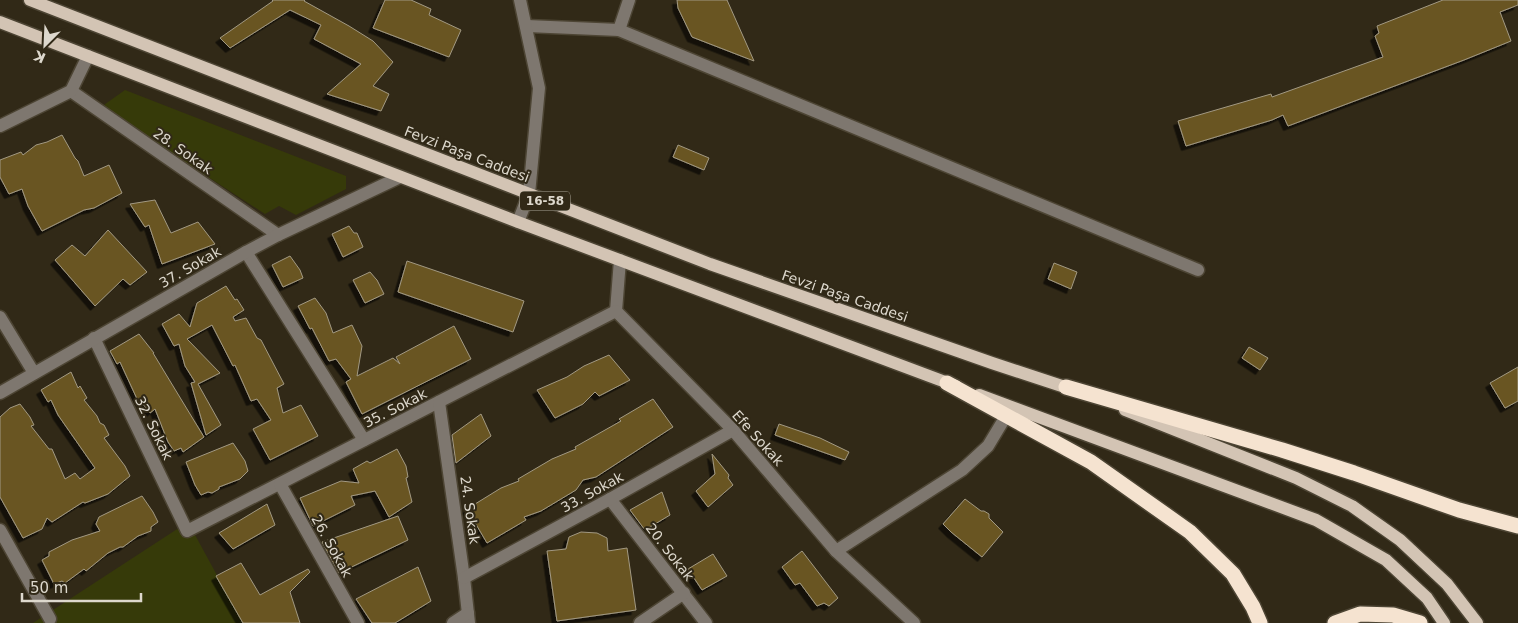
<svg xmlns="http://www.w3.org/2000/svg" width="1518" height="623" font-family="'DejaVu Sans',sans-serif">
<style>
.green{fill:#363a09}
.building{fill:#695520;stroke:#a29983;filter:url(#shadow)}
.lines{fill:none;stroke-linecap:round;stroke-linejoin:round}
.minor-casing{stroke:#4d4534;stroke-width:15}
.major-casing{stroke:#4d4534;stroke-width:15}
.highway-casing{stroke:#4d4534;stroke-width:18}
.minor{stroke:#7e776f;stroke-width:12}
.major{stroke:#d3c4b4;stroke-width:12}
.highway{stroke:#f5e3d0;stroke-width:15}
.labels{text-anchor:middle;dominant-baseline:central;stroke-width:4;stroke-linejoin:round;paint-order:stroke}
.shield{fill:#312917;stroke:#a9a496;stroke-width:1}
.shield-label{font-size:12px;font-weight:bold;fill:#ddd8cd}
.street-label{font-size:14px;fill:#ddd8cd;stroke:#312917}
</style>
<defs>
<filter id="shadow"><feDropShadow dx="-4.5" dy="4.5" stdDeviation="0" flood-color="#0009"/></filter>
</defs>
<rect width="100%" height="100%" fill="#312917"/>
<!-- green -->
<g class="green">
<path d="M125,90L346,176V189L296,215L279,206L265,214L101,107Z"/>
<path d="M188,522L243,623H33Z"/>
</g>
<!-- building -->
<g class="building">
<path d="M272,0H305L304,1L349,26L373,41L393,62L373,86L389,94L381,111L327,94L361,64L314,39L321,25L290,10L230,48L220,38L273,1Z"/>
<path d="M385,0H411L431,9L429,15L461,30L449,57L373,28Z"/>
<path d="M677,0H727L754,61L692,37L678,8Z"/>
<path d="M1443,0H1518V5L1500,12L1511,41L1464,60L1288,126L1283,115L1272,120L1186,146L1178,121L1271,94L1272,97L1383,57L1375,36L1379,33L1377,26Z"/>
<path d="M62,135L75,158L78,161L84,176L109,165L122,193L94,208L84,210L42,231L28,206L22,189L9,194L0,177V160L21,152L23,155L36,145L47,142Z"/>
<path d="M678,145L709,158L704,170L673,157Z"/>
<path d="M155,200L171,233L198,222L215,244L162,264L149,225L145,227L130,204Z"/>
<path d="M349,226L354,233H357L363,247L343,257L332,234Z"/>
<path d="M108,230L147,272L130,285L123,279L95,306L55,260L72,245L85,256Z"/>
<path d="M290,256L300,270L303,278L283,287L272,265Z"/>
<path d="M407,261L524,301L513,332L398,292Z"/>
<path d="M1054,263L1077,272L1071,289L1048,279Z"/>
<path d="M370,272L376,279L377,280L384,294L365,303L353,280Z"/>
<path d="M226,286L235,300L237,299L244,310L233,317L235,321L246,318L257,338L261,340L284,384L277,388L283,413L301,405L318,436L270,460L253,429L271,420L257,399L251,401L235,365L233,366L212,325L187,339L220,373L198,384L221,425L206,435L191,383L195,382L185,366L179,344L174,346L162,324L179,314L190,327L197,303Z"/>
<path d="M315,298L326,313L333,333L352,325L362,346L357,376L393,358L400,364L396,357L454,326L471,359L362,414L346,382L351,379L336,359L329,361L312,328L310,329L298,306Z"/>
<path d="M139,334L154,353H153L204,437L183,452L181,448L174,451L168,442L155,409L150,413L140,400L138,401L120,362L117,364L110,351Z"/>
<path d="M1249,347L1268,358L1260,370L1242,358Z"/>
<path d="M609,355L630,380L599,396L595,392L583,404L555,418L537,390L567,377L584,366Z"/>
<path d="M1518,367V401L1505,408L1490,383Z"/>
<path d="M71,372L78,388L80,386L87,398L84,400L97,416L100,423L104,425L109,435L104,438L125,466L130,476L108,494L85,503L83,502L52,522L47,518L42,529L23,538L0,497V417L10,408L20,404L30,417L34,425L31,426L49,449H52L65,479L75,473L80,479L95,468L58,415L51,400L48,402L41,390Z"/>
<path d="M653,399L673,427L596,477L583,480L576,490L541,511L524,517L526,520L487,543L467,509L501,488L519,481L518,479L552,459L576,449L575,447L621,421L619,419Z"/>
<path d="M481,414L491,436L456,463L452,435Z"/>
<path d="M779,424L820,438L849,452L845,460L775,435Z"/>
<path d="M233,443L245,461L248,471L240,479L219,487V489L212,493L208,492L201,495L195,485L186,462Z"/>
<path d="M397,449L406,466L408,477L406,478L412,502L389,517L375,491L351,496L355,505L313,526L300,498L341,481L359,483L353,469L367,461L370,463Z"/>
<path d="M712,454L729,475L728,478L733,485L708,507L696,491L715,474Z"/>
<path d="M662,492L670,515L645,530L630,510Z"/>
<path d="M142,496L153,512L158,522L151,527V531L138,536L123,547H120L108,553L86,571L84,569L65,583L62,581L54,584L42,560L49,556V552L72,540L100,531L96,524L99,517Z"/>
<path d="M965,499L981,511H984L989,514V518L1003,532L982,557L951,532L943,524Z"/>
<path d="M267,504L275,525L233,549L219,533Z"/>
<path d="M398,516L408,540L339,573L322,542Z"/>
<path d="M581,532L597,533L607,538L608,551L627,548L636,610L557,621L547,551L566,549L569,537Z"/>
<path d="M802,551L838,598L829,606L824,603L817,606L800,583L795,585L782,567Z"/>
<path d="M713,554L727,576L702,590L688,569Z"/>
<path d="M241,563L260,595L308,569L310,572L290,592L300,623H243L216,576Z"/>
<path d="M418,567L431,601L395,623H372L356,599Z"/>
</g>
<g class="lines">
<!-- minor casing -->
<g class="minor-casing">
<g id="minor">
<path d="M527,26L619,30L1198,270"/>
<path d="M619,30L629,0"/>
<path d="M71,91L278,235"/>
<path d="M0,126L71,91L88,56"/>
<path d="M518,222L529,194L539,88L520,0"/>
<path d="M246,252L364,440"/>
<path d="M620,260L616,311L733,430L836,551L914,623"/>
<path d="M0,317L34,373"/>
<path d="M94,338L187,531L616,311"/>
<path d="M0,393L246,252L278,235L400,177"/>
<path d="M439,402L464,578L469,623"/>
<path d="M280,484L358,623"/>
<path d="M610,499L706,623"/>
<path d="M0,530L50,619"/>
<path d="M836,551L962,470L988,446L1006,416L1009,407"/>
<path d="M464,578L610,499L733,430"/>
<path d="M453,623L468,613"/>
<path d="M640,623L684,593"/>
</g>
</g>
<!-- major casing -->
<g class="major-casing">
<g id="major">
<path d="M30,0L710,264L992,363L1074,390"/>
<path d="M0,22L518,222L956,386"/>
<path d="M979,395L1316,520L1386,560L1427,598L1444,623"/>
<path d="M1125,410L1296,478L1352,506L1400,540L1447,584L1477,623"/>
</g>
</g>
<!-- highway casing -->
<g class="highway-casing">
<g id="highway">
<path d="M947,383L1091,462L1190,532L1233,574L1253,607L1260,623"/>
<path d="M1066,387L1282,450L1354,473L1459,510L1518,526"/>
<path d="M1335,623L1360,614L1393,615L1420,623"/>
</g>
</g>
<!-- minor -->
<use href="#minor" class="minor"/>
<!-- major -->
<use href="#major" class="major"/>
<!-- highway -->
<use href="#highway" class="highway"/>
</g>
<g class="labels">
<!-- shield labels -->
<rect class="shield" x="520" y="191.5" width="50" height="19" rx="4"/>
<g class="shield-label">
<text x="545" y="201">16-58</text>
</g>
<!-- street labels -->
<g class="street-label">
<text transform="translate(183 151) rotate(35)">28. Sokak</text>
<text transform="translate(467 154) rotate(21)">Fevzi Paşa Caddesi</text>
<text transform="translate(190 267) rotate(-30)">37. Sokak</text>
<text transform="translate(845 296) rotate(19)">Fevzi Paşa Caddesi</text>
<text transform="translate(395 408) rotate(-27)">35. Sokak</text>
<text transform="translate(154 428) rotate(64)">32. Sokak</text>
<text transform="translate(758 438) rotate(48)">Efe Sokak</text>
<text transform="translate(592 492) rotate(-29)">33. Sokak</text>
<text transform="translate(470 510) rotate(82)">24. Sokak</text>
<text transform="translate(332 546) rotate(61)">26. Sokak</text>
<text transform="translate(670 552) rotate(52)">20. Sokak</text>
</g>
</g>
<!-- north arrow -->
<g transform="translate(45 45) rotate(204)" stroke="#312917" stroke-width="4" paint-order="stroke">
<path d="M0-4L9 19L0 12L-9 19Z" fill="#ddd8cd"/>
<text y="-8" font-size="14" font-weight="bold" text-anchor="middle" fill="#ddd8cd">K</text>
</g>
<!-- scale -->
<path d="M22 593v8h119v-8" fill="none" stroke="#ddd8cd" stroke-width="2.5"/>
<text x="30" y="593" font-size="15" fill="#ddd8cd" stroke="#312917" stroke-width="4" paint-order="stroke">50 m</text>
</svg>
